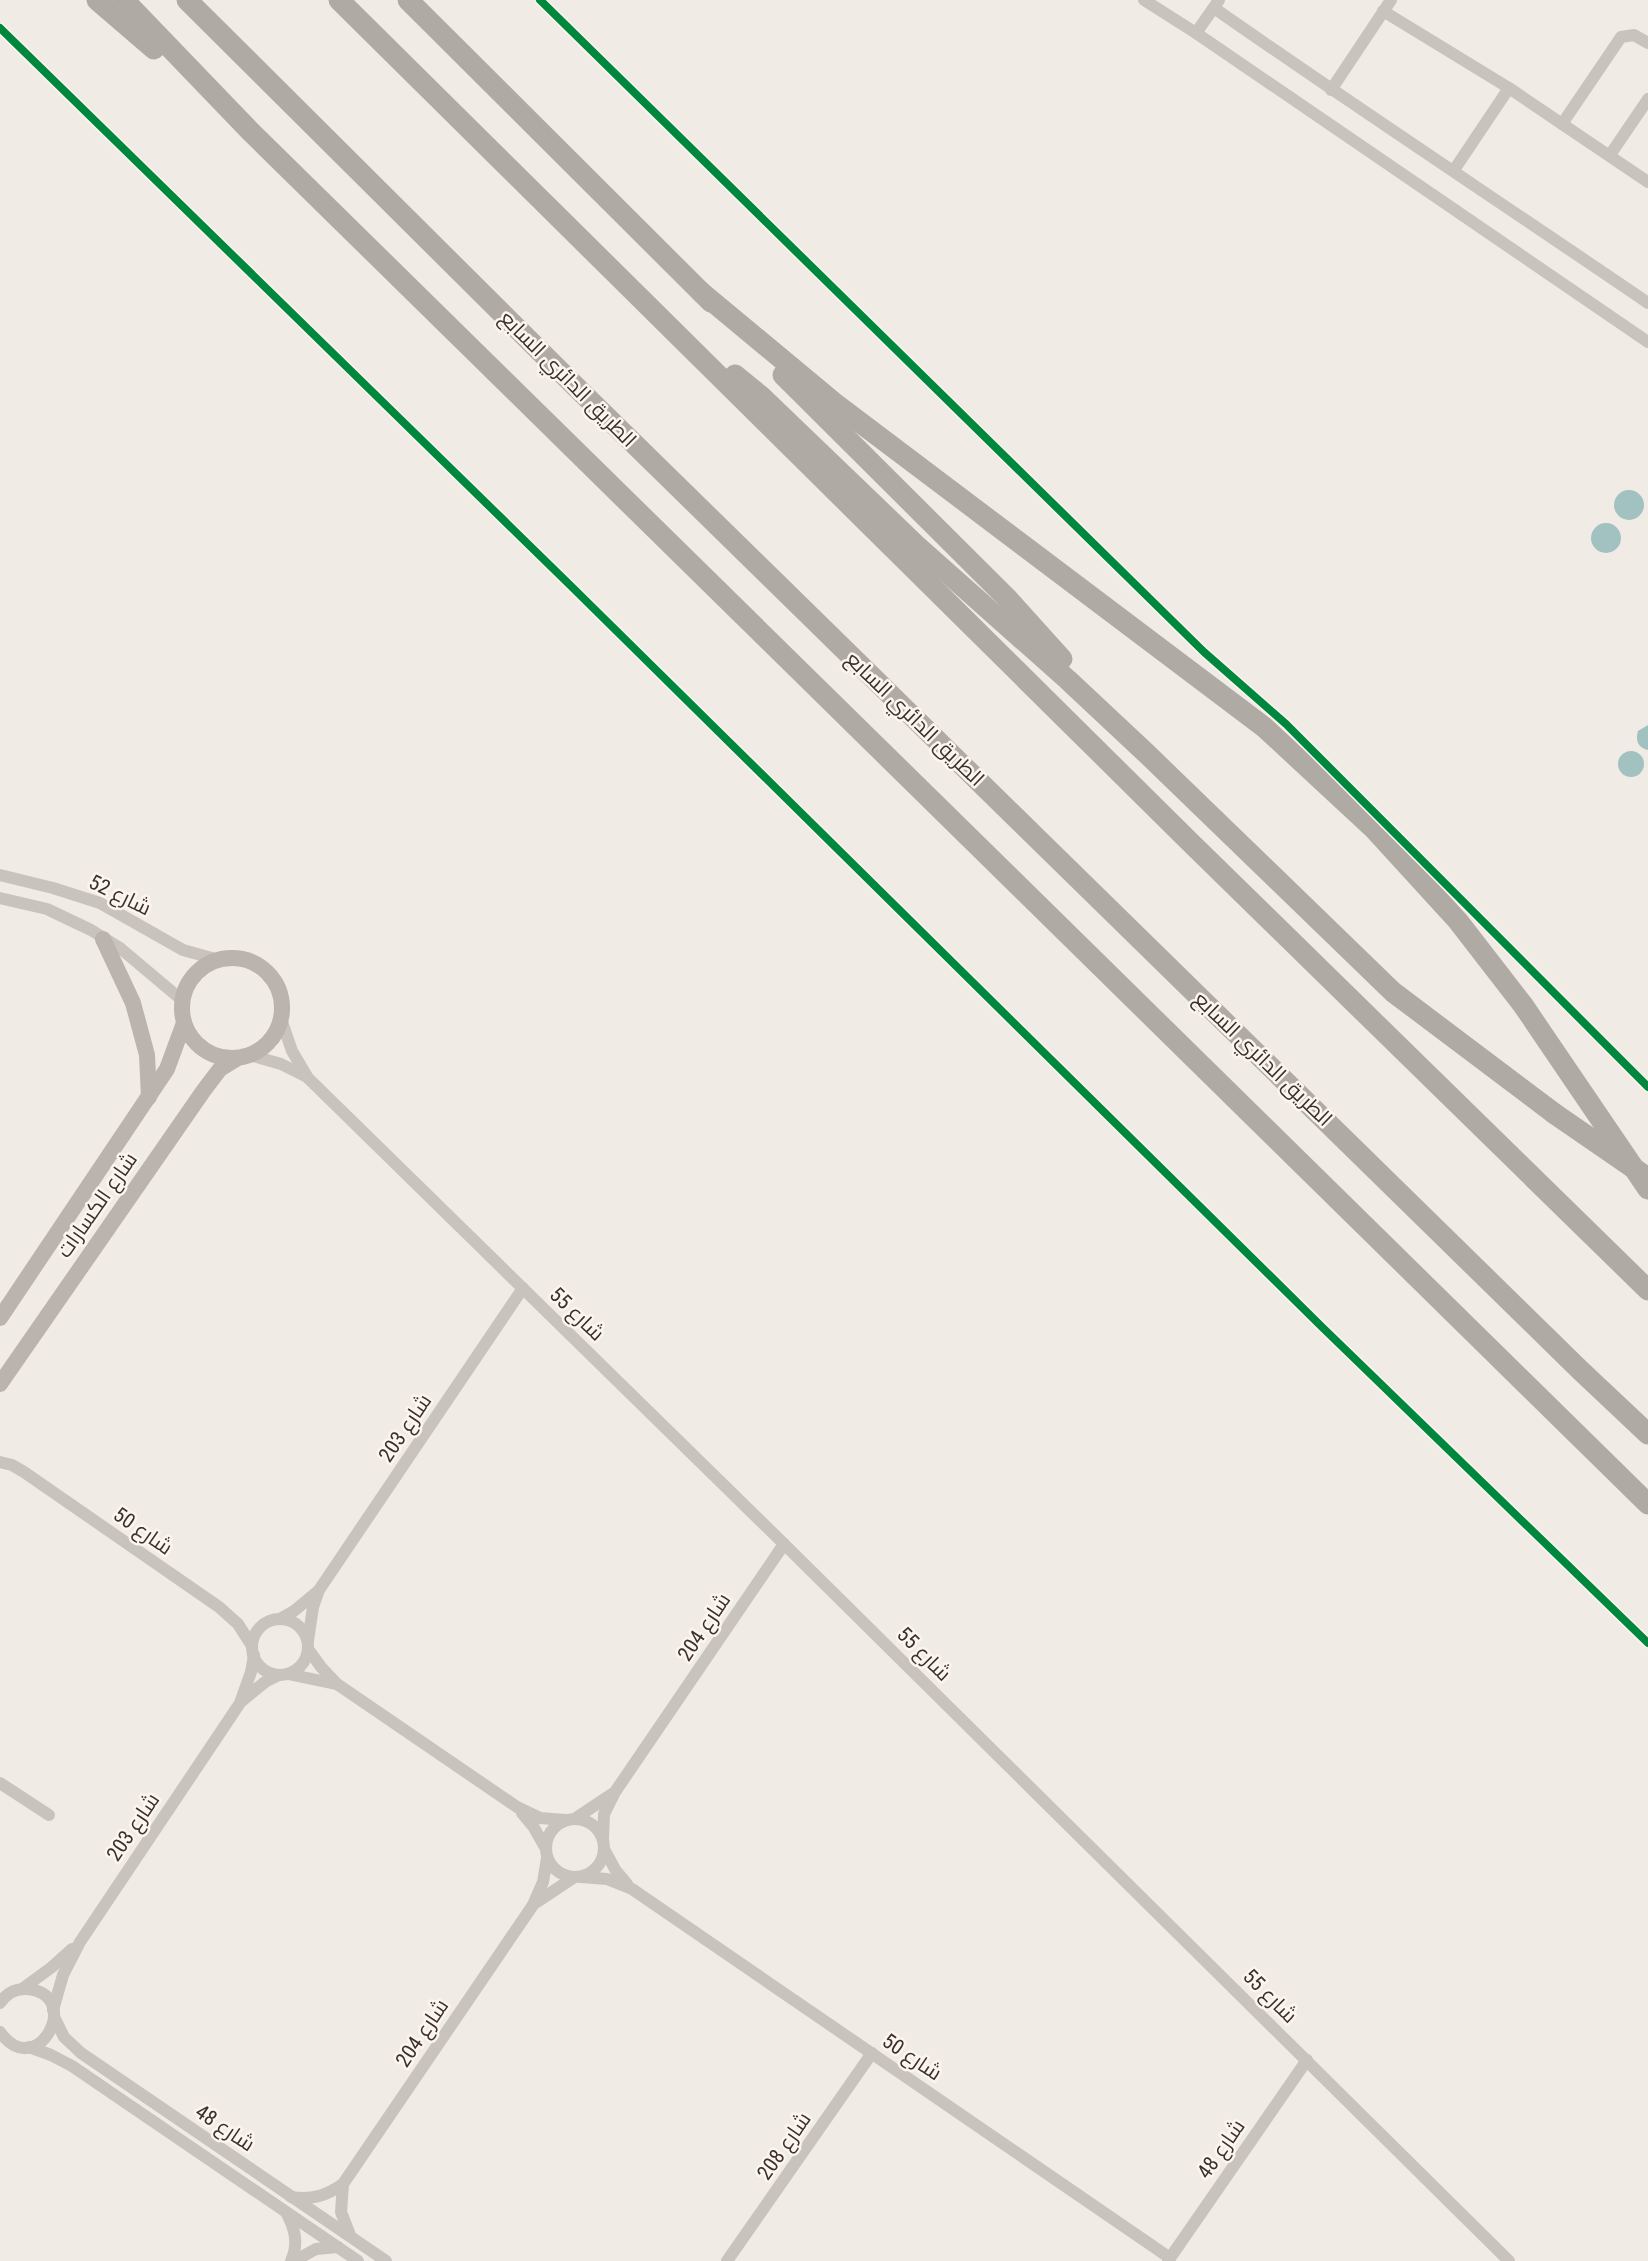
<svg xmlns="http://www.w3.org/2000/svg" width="1648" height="2261" font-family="'Roboto Condensed',Cairo,sans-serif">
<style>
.water{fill:#a1c2c1}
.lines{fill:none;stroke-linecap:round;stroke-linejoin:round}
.street{stroke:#c9c3be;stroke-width:12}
.secondary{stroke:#bab3ae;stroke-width:16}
.highway{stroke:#afaaa4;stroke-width:21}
.highway-bridge{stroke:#afaaa4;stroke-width:21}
.cycleway-casing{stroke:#fbf5ee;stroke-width:11}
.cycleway{stroke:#00873e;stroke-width:8}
.labels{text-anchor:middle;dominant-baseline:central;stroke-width:5;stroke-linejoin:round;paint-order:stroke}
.street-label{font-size:21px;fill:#3b302b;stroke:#fbf5ee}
</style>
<rect width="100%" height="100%" fill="#f0ebe5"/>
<!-- water -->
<g class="water">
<circle cx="1629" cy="505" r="15"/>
<circle cx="1606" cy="538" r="15"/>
<path d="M1648,725V750C1638,748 1635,740 1638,731Z"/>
<circle cx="1631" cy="764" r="13"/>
</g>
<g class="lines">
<!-- street -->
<g class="street">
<path d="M1144,0L1196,33L1648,342"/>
<path d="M1214,8C1357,108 1503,204 1648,303"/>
<path d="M1383,11L1509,88L1648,182"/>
<path d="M1196,33L1219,0"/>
<path d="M1331,90L1391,0"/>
<path d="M1562,124L1621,37L1634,35L1648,43"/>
<path d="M1610,155L1648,99"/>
<path d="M1454,170L1509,88"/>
<path d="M0,875L53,888L100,903L183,950L219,960"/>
<path d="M0,898L47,909L91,930L120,948L183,1001"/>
<path d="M281,1019L292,1051L308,1078L784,1544L1509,2261"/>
<path d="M250,1055L281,1064L305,1076"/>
<path d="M0,1462L12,1465L24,1472L219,1607L238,1624L252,1646"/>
<path d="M280,1619L294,1611L318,1591"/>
<circle cx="280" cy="1647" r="28"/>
<path d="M308,1641L313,1607L319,1590L523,1288"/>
<path d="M308,1649L321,1667L337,1684L517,1807L540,1818L565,1820"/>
<path d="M288,1674L336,1684"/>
<path d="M243,1700L265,1682L279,1675"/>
<path d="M0,1783L49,1815"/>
<path d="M522,1813L533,1826L545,1847"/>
<path d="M576,1818L612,1794"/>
<circle cx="575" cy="1848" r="29"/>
<path d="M603,1839L604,1814L615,1792L784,1544"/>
<path d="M604,1849L616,1871L627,1884"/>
<path d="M581,1877L607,1879L632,1889L1170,2258"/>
<path d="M537,1902L573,1878"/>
<path d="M22,1989L52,1967L72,1949"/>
<path d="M0,2003C6,1994 15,1988 27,1989C85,1994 37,2084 0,2032"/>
<path d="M53,2010L63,1975L80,1942L240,1703L251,1672L254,1655"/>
<path d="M54,2017L64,2037L81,2053L386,2261"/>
<path d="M29,2047L51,2055L72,2066L358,2261"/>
<path d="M343,2184L341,2212L350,2235"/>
<path d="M291,2197C312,2200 326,2196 343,2184L533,1905L543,1882L547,1858"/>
<path d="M286,2212C295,2229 299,2243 291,2261"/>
<path d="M294,2261L316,2249L338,2247"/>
<path d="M727,2261L872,2053"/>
<path d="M1168,2261L1307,2060"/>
</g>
<!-- secondary -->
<g class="secondary">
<path d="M103,939L133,1003L147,1055L149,1097"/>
<circle cx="232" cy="1008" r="50"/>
<path d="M0,1318L167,1069L184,1023"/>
<path d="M0,1384L204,1090L220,1069L238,1058"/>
</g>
<!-- highway -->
<g class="highway">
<path d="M97,0L154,49"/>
<path d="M124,0L250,131L1648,1504"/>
<path d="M187,0L570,381L1580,1370L1648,1434"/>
<path d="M339,0L1193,845L1648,1290"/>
<path d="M408,0L711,302"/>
<path d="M701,292L837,405L1264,727L1373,828L1458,921L1523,1005L1648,1189"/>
<path d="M735,375L762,397L916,545L1068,680L1146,753L1393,992L1555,1114"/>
<path d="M783,375L1008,599L1062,659"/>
</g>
<!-- highway-bridge -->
<path class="highway-bridge" d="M1555,1114L1648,1178"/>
<!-- cycleway casing -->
<g class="cycleway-casing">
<g id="cycleway">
<path d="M540,0L1204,652L1286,724L1648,1087"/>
<path d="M0,28L573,588L1322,1327L1648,1643"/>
</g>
</g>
<!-- cycleway -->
<use href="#cycleway" class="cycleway"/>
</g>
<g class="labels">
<!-- street labels -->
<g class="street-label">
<text transform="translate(568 379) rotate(45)">الطريق الدائري السابع</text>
<text transform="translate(915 719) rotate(44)">الطريق الدائري السابع</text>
<text transform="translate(120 895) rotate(26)">شارع 52</text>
<text transform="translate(1263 1059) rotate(44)">الطريق الدائري السابع</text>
<text transform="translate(97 1205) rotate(-55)">شارع الكسارات</text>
<text transform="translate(577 1314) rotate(44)">شارع 55</text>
<text transform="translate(405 1428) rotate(-56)">شارع 203</text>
<text transform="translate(143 1531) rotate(35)">شارع 50</text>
<text transform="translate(704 1627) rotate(-56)">شارع 204</text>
<text transform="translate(924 1654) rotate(45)">شارع 55</text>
<text transform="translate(133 1827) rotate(-56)">شارع 203</text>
<text transform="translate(1270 1996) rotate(45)">شارع 55</text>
<text transform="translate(422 2033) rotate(-56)">شارع 204</text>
<text transform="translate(912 2057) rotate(34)">شارع 50</text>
<text transform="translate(225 2128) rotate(34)">شارع 48</text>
<text transform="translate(784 2146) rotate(-55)">شارع 208</text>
<text transform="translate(1221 2149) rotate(-55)">شارع 48</text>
</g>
</g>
</svg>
